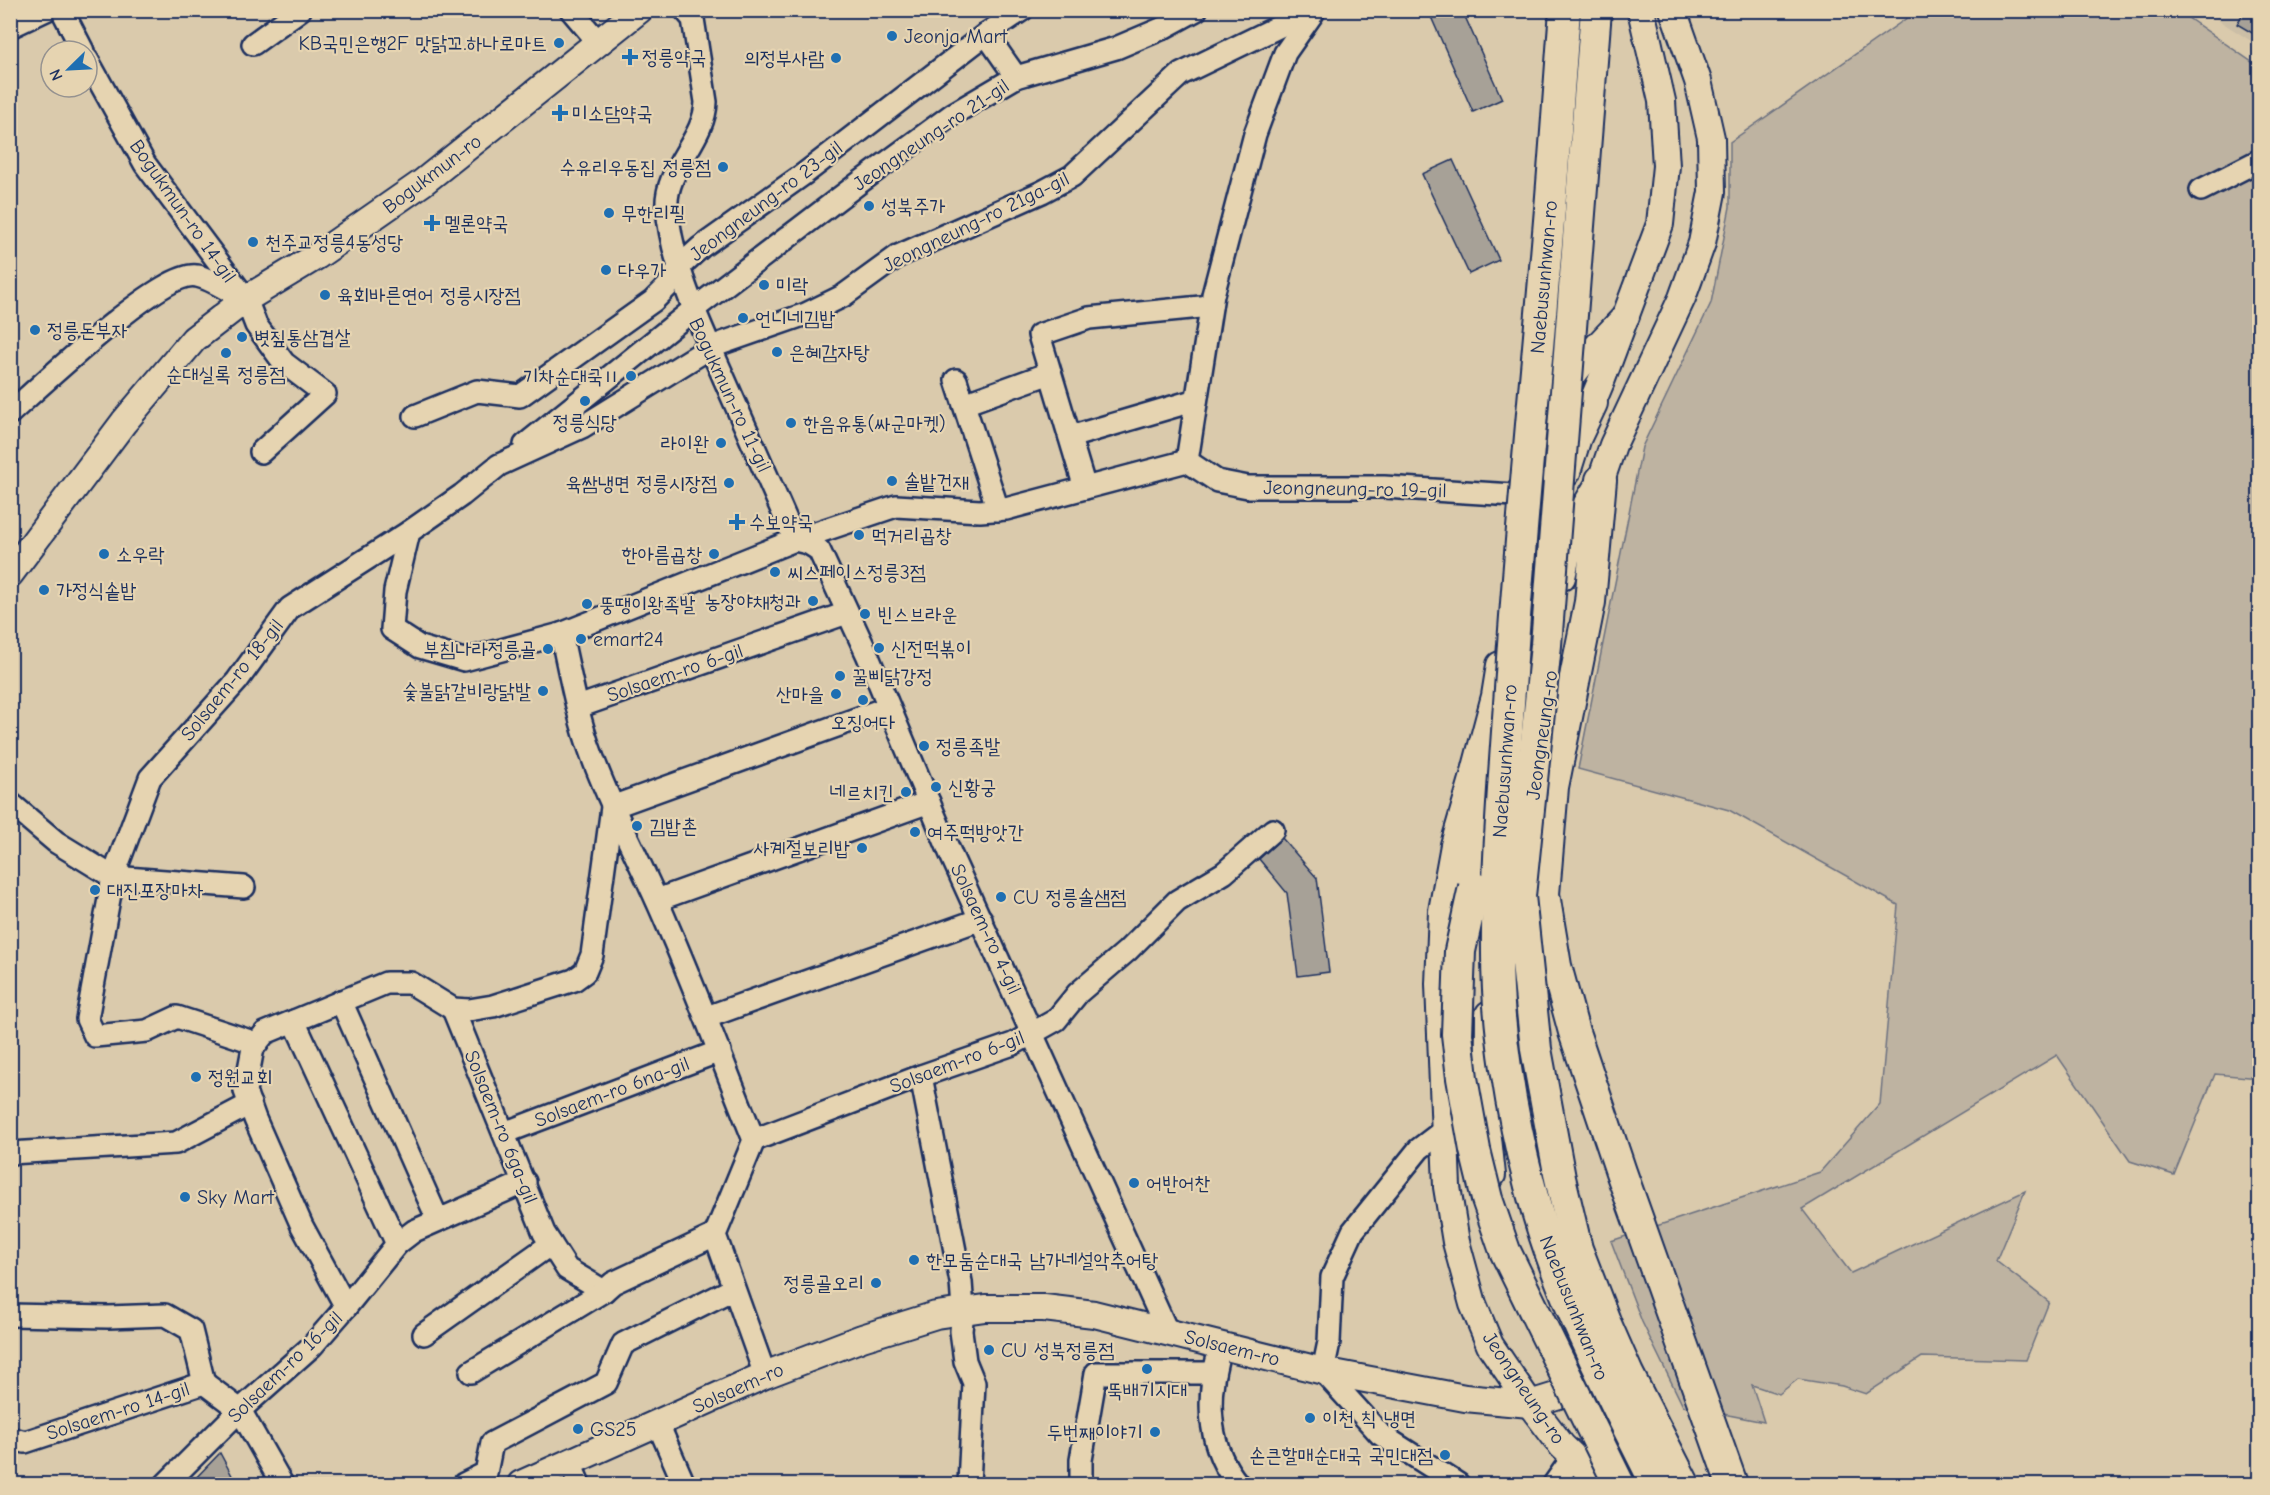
<svg xmlns="http://www.w3.org/2000/svg" width="2270" height="1495" font-family="'Comic Neue','Poor Story',sans-serif">
<style>
.built{fill:#cbbea6}
.green{fill:#beb3a1;stroke:#6c7180;stroke-width:1.5}
.building{fill:#a7a197;stroke:#1b2f5e;stroke-width:1.5}
.lines{fill:none;stroke-linecap:round;stroke-linejoin:round}
.minor-casing{stroke:#1b2f5e;stroke-width:26}
.major-casing{stroke:#1b2f5e;stroke-width:30}
.highway-casing{stroke:#1b2f5e;stroke-width:34}
.minor{stroke:#e6d4b1;stroke-width:21}
.major{stroke:#e6d4b1;stroke-width:26}
.highway{stroke:#e6d4b1;stroke-width:30}
.highway-bridge-casing{stroke:#1b2f5e;stroke-width:34;stroke-linecap:butt}
.highway-bridge{stroke:#e6d4b1;stroke-width:30}
.poi-dot{fill:#1f6fb2;stroke:#e6d4b1;stroke-width:2}
.labels{text-anchor:middle;dominant-baseline:central;stroke-width:4.5;stroke-linejoin:round;paint-order:stroke}
.poi-label{font-size:20px;fill:#1b2f5e;stroke:#e6d4b1;text-anchor:start}
.street-label{font-size:20px;fill:#1b2f5e;stroke:#e6d4b1}
</style>
<rect width="100%" height="100%" fill="#dacaac"/>
<filter id="ink" filterUnits="userSpaceOnUse"><feTurbulence type="fractalNoise" baseFrequency=".0167" numOctaves="2"/><feDisplacementMap in="SourceGraphic" scale="12" xChannelSelector="R" yChannelSelector="G"/><feConvolveMatrix kernelMatrix="1 2 1 2 8 2 1 2 1" color-interpolation-filters="sRGB"/></filter>
<g filter="url(#ink)">
<!-- built -->
<path class="built" d="M2204,11H2259V46Z"/>
<!-- green -->
<path class="green" d="M1917,11H2178L2259,67V1078L2215,1074L2174,1175L2130,1161L2057,1055L1802,1209L1851,1273L2025,1191L1996,1261L2049,1302L2026,1360L1922,1357L1866,1394L1842,1386L1798,1379L1779,1394L1752,1385L1764,1422L1683,1406L1642,1322L1611,1241L1820,1172L1880,1104L1898,905L1729,810L1578,769L1642,447L1711,303L1730,207V142Z"/>
<!-- building -->
<g class="building">
<path d="M1428,10H1462L1502,99L1473,112Z"/>
<path d="M2245,10H2259V37L2237,24Z"/>
<path d="M1453,160L1499,260L1469,274L1422,174Z"/>
<path d="M1282,838L1317,878L1329,972L1298,976L1287,893L1259,859Z"/>
<path d="M220,1453L237,1485H189Z"/>
</g>
<g class="lines">
<!-- minor casing -->
<g class="minor-casing">
<g id="minor">
<path d="M62,10L83,51"/>
<path d="M571,10L599,43"/>
<path d="M685,10L693,19L706,102C705,140 664,169 667,208C672,266 700,324 723,376C747,431 771,485 795,540"/>
<path d="M10,27L46,10"/>
<path d="M986,34L1016,77"/>
<path d="M253,44L300,10"/>
<path d="M87,59L145,164L246,299L256,325L284,363L325,394L261,452"/>
<path d="M2201,190L2260,160"/>
<path d="M956,380L998,510"/>
<path d="M964,404L1050,373"/>
<path d="M10,413C39,387 164,269 197,276C210,278 230,292 243,298"/>
<path d="M415,416L477,391L520,396L653,301L667,287L680,266L701,247L804,174L986,34L1022,10"/>
<path d="M1070,437L1196,400"/>
<path d="M525,445L694,309L859,183L953,114L1016,77L1116,48L1161,29L1196,10"/>
<path d="M1187,461L1006,509L980,511L896,506L795,540L561,634L464,660L420,647L392,629L395,591L409,532L462,495L499,465L582,427L711,347L806,314L843,296L898,256L1042,192L1072,176L1181,74L1313,10"/>
<path d="M1187,461L1213,295L1255,134L1285,53L1313,13"/>
<path d="M1187,461L1217,481L1248,487H1384L1530,496"/>
<path d="M1085,488L1039,335L1089,318L1211,306"/>
<path d="M795,540L808,543L819,550L867,654L951,855L1167,1331"/>
<path d="M561,634C570,674 577,715 591,753C612,812 643,866 667,924C698,995 725,1068 754,1140L715,1235L765,1375"/>
<path d="M578,707L841,615"/>
<path d="M10,803L56,842L113,877L244,887"/>
<path d="M657,900L929,802"/>
<path d="M341,1001L438,1220"/>
<path d="M453,1009L544,1233L567,1269L604,1291"/>
<path d="M707,1017L981,919"/>
<path d="M294,1021L397,1244"/>
<path d="M256,1043L177,1017L147,1031L95,1036L87,1019L113,877L150,778L237,681L290,608L409,532"/>
<path d="M921,1076L961,1282L963,1310L961,1331L965,1361L974,1383L969,1484"/>
<path d="M1444,1130L1419,1149L1353,1231L1332,1277L1329,1342L1323,1371L1380,1434L1458,1484"/>
<path d="M504,1133L720,1051"/>
<path d="M754,1140L921,1076L1013,1044L1056,1020L1078,993L1127,951L1177,901L1224,873L1273,830"/>
<path d="M10,1153L176,1143L250,1104"/>
<path d="M346,1307L302,1226L255,1119L245,1091L253,1048L265,1033L386,983H411L453,1009L469,1010L493,1006L574,980L585,972L592,955L612,807L881,710"/>
<path d="M10,1315L108,1317L165,1315L191,1330L204,1383"/>
<path d="M424,1334L551,1244"/>
<path d="M1217,1360C1206,1403 1209,1450 1238,1484"/>
<path d="M471,1372L604,1291L613,1283L715,1235"/>
<path d="M204,1383L240,1410L282,1484"/>
<path d="M658,1424L684,1484"/>
<path d="M10,1438L25,1442L204,1383"/>
<path d="M569,1461L579,1484"/>
<path d="M166,1484L240,1410L312,1346L346,1307L397,1244L414,1231L525,1182"/>
<path d="M464,1484L486,1473L492,1443L606,1383L623,1344L733,1289"/>
<path d="M1081,1484V1460L1096,1373H1214"/>
<path d="M1554,1484L1573,1457"/>
</g>
</g>
<!-- major casing -->
<g class="major-casing">
<g id="major">
<path d="M1580,417L1592,403L1602,379L1660,224L1666,166L1662,101L1641,10"/>
<path d="M1534,483C1543,458 1545,431 1554,406C1569,372 1601,343 1626,316"/>
<path d="M10,574L124,422L194,339L246,299L317,256L422,183L639,10"/>
<path d="M1562,577L1570,541L1582,512L1601,480L1613,445L1682,298L1702,243L1712,192L1711,138L1698,81L1673,10"/>
<path d="M1500,665L1495,696L1473,779L1454,845L1442,911L1439,984L1447,1187L1456,1242L1473,1304L1490,1345L1530,1404L1562,1446L1602,1484"/>
<path d="M1489,1014L1488,1138L1492,1175"/>
<path d="M521,1484L765,1375L862,1338L936,1315L985,1308H1044L1094,1314L1323,1371L1465,1398L1530,1404L1575,1390"/>
</g>
</g>
<!-- highway casing -->
<g class="highway-casing">
<g id="highway">
<path d="M1565,472L1576,437L1592,403"/>
<path d="M1601,480L1590,602L1553,787L1544,894L1556,966L1574,1032L1621,1172L1732,1484"/>
<path d="M1523,632L1548,530"/>
<path d="M1474,887L1493,770"/>
</g>
</g>
<!-- minor -->
<use href="#minor" class="minor"/>
<!-- major -->
<use href="#major" class="major"/>
<!-- highway -->
<use href="#highway" class="highway"/>
<!-- highway-bridge casing -->
<g class="highway-bridge-casing">
<g id="highway-bridge">
<path d="M1565,10C1559,88 1554,166 1547,244C1535,388 1520,531 1511,674C1505,767 1496,861 1497,954C1497,1028 1511,1114 1530,1186C1558,1295 1606,1384 1656,1484"/>
<path d="M1596,10L1546,645L1520,896L1536,1049L1560,1178L1577,1249L1606,1324L1628,1374L1684,1484"/>
<path d="M1474,887L1460,951L1457,1034L1462,1078L1475,1150L1487,1199L1505,1251L1619,1484"/>
</g>
</g>
<!-- highway-bridge -->
<use href="#highway-bridge" class="highway-bridge"/>
</g>
</g>
<!-- markers -->
<g class="poi-dot">
<circle cx="892" cy="36" r="6"/>
<circle cx="559" cy="43" r="6"/>
<path d="M627 48h6v6h6v6h-6v6h-6v-6h-6v-6h6z"/>
<circle cx="836" cy="58" r="6"/>
<path d="M557 104h6v6h6v6h-6v6h-6v-6h-6v-6h6z"/>
<circle cx="723" cy="167" r="6"/>
<circle cx="869" cy="206" r="6"/>
<circle cx="609" cy="213" r="6"/>
<path d="M429 214h6v6h6v6h-6v6h-6v-6h-6v-6h6z"/>
<circle cx="253" cy="242" r="6"/>
<circle cx="606" cy="270" r="6"/>
<circle cx="764" cy="285" r="6"/>
<circle cx="325" cy="295" r="6"/>
<circle cx="743" cy="318" r="6"/>
<circle cx="35" cy="330" r="6"/>
<circle cx="242" cy="337" r="6"/>
<circle cx="777" cy="352" r="6"/>
<circle cx="226" cy="353" r="6"/>
<circle cx="631" cy="376" r="6"/>
<circle cx="585" cy="401" r="6"/>
<circle cx="791" cy="423" r="6"/>
<circle cx="721" cy="443" r="6"/>
<circle cx="892" cy="481" r="6"/>
<circle cx="729" cy="483" r="6"/>
<path d="M734 513h6v6h6v6h-6v6h-6v-6h-6v-6h6z"/>
<circle cx="859" cy="535" r="6"/>
<circle cx="104" cy="554" r="6"/>
<circle cx="714" cy="554" r="6"/>
<circle cx="775" cy="572" r="6"/>
<circle cx="44" cy="590" r="6"/>
<circle cx="813" cy="601" r="6"/>
<circle cx="587" cy="604" r="6"/>
<circle cx="865" cy="614" r="6"/>
<circle cx="581" cy="639" r="6"/>
<circle cx="879" cy="648" r="6"/>
<circle cx="548" cy="649" r="6"/>
<circle cx="840" cy="676" r="6"/>
<circle cx="543" cy="691" r="6"/>
<circle cx="836" cy="694" r="6"/>
<circle cx="863" cy="700" r="6"/>
<circle cx="924" cy="746" r="6"/>
<circle cx="936" cy="787" r="6"/>
<circle cx="906" cy="792" r="6"/>
<circle cx="637" cy="826" r="6"/>
<circle cx="915" cy="832" r="6"/>
<circle cx="862" cy="848" r="6"/>
<circle cx="95" cy="890" r="6"/>
<circle cx="1001" cy="897" r="6"/>
<circle cx="196" cy="1077" r="6"/>
<circle cx="1134" cy="1183" r="6"/>
<circle cx="185" cy="1197" r="6"/>
<circle cx="914" cy="1260" r="6"/>
<circle cx="876" cy="1283" r="6"/>
<circle cx="989" cy="1350" r="6"/>
<circle cx="1147" cy="1369" r="6"/>
<circle cx="1310" cy="1418" r="6"/>
<circle cx="578" cy="1429" r="6"/>
<circle cx="1155" cy="1432" r="6"/>
<circle cx="1445" cy="1455" r="6"/>
</g>
<g class="labels">
<!-- poi labels -->
<g class="poi-label">
<text x="904" y="36">Jeonja Mart</text>
<text x="547" y="43" text-anchor="end">KB국민은행2F 맛닭꼬.하나로마트</text>
<text x="642" y="57">정릉약국</text>
<text x="824" y="58" text-anchor="end">의정부사람</text>
<text x="572" y="113">미소담약국</text>
<text x="711" y="167" text-anchor="end">수유리우동집 정릉점</text>
<text x="881" y="206">성북주가</text>
<text x="621" y="213">무한리필</text>
<text x="444" y="223">멜론약국</text>
<text x="265" y="242">천주교정릉4동성당</text>
<text x="618" y="270">다우가</text>
<text x="776" y="285">미락</text>
<text x="337" y="295">육회바른연어 정릉시장점</text>
<text x="755" y="318">언니네김밥</text>
<text x="47" y="330">정릉돈부자</text>
<text x="254" y="337">볏짚통삼겹살</text>
<text x="789" y="352">은혜감자탕</text>
<text x="226" y="374" text-anchor="middle">순대실록 정릉점</text>
<text x="619" y="376" text-anchor="end">기차순대국Ⅱ</text>
<text x="585" y="422" text-anchor="middle">정릉식당</text>
<text x="803" y="423">한음유통(싸군마켓)</text>
<text x="709" y="443" text-anchor="end">라이완</text>
<text x="904" y="481">솔밭건재</text>
<text x="717" y="483" text-anchor="end">육쌈냉면 정릉시장점</text>
<text x="749" y="522">수보약국</text>
<text x="871" y="535">먹거리곱창</text>
<text x="116" y="554">소우락</text>
<text x="702" y="554" text-anchor="end">한아름곱창</text>
<text x="787" y="572">씨스페이스정릉3점</text>
<text x="56" y="590">가정식솥밥</text>
<text x="801" y="601" text-anchor="end">농장야채청과</text>
<text x="599" y="604">뚱땡이왕족발</text>
<text x="877" y="614">빈스브라운</text>
<text x="593" y="639">emart24</text>
<text x="891" y="648">신전떡볶이</text>
<text x="536" y="649" text-anchor="end">부침나라정릉골</text>
<text x="852" y="676">꿀삐닭강정</text>
<text x="531" y="691" text-anchor="end">숯불닭갈비랑닭발</text>
<text x="824" y="694" text-anchor="end">산마을</text>
<text x="863" y="722" text-anchor="middle">오징어다</text>
<text x="936" y="746">정릉족발</text>
<text x="948" y="787">신황궁</text>
<text x="894" y="792" text-anchor="end">네르치킨</text>
<text x="649" y="826">김밥촌</text>
<text x="927" y="832">여주떡방앗간</text>
<text x="850" y="848" text-anchor="end">사계절보리밥</text>
<text x="107" y="890">대진포장마차</text>
<text x="1013" y="897">CU 정릉솔샘점</text>
<text x="208" y="1077">정원교회</text>
<text x="1146" y="1183">어반어찬</text>
<text x="197" y="1197">Sky Mart</text>
<text x="926" y="1260">한모둠순대국 남가네설악추어탕</text>
<text x="864" y="1283" text-anchor="end">정릉골오리</text>
<text x="1001" y="1350">CU 성북정릉점</text>
<text x="1147" y="1390" text-anchor="middle">뚝배기시대</text>
<text x="1322" y="1418">이천 칙 냉면</text>
<text x="590" y="1429">GS25</text>
<text x="1143" y="1432" text-anchor="end">두번째이야기</text>
<text x="1433" y="1455" text-anchor="end">손큰할매순대국 국민대점</text>
</g>
<!-- street labels -->
<g class="street-label">
<text transform="translate(931 135) rotate(-34)">Jeongneung-ro 21-gil</text>
<text transform="translate(432 174) rotate(-37)">Bogukmun-ro</text>
<text transform="translate(766 201) rotate(-37)">Jeongneung-ro 23-gil</text>
<text transform="translate(183 211) rotate(55)">Bogukmun-ro 14-gil</text>
<text transform="translate(976 222) rotate(-26)">Jeongneung-ro 21ga-gil</text>
<text transform="translate(1544 277) rotate(-85)">Naebusunhwan-ro</text>
<text transform="translate(730 395) rotate(65)">Bogukmun-ro 11-gil</text>
<text transform="translate(1355 489) rotate(1)">Jeongneung-ro 19-gil</text>
<text transform="translate(675 673) rotate(-19)">Solsaem-ro 6-gil</text>
<text transform="translate(232 680) rotate(-51)">Solsaem-ro 18-gil</text>
<text transform="translate(1542 735) rotate(-82)">Jeongneung-ro</text>
<text transform="translate(1505 761) rotate(-86)">Naebusunhwan-ro</text>
<text transform="translate(986 929) rotate(65)">Solsaem-ro 4-gil</text>
<text transform="translate(957 1062) rotate(-21)">Solsaem-ro 6-gil</text>
<text transform="translate(612 1092) rotate(-21)">Solsaem-ro 6na-gil</text>
<text transform="translate(501 1127) rotate(68)">Solsaem-ro 6ga-gil</text>
<text transform="translate(1574 1308) rotate(68)">Naebusunhwan-ro</text>
<text transform="translate(1232 1348) rotate(14)">Solsaem-ro</text>
<text transform="translate(285 1367) rotate(-44)">Solsaem-ro 16-gil</text>
<text transform="translate(738 1388) rotate(-24)">Solsaem-ro</text>
<text transform="translate(1524 1388) rotate(56)">Jeongneung-ro</text>
<text transform="translate(118 1411) rotate(-18)">Solsaem-ro 14-gil</text>
</g>
</g>
<!-- margin -->
<rect width="2270" height="1495" fill="none" stroke="#e6d4b1" stroke-width="36"/>
<rect x="18" y="18" width="2234" height="1459" fill="none" stroke="#1b2f5e" stroke-width="2" filter="url(#ink)"/>
<!-- north arrow -->
<g transform="translate(69 69) rotate(246)"><circle r="28" fill="#e6d4b1" stroke="#959290" stroke-width="1.5"/>
<path d="M0-4.5L10 22L0 15L-10 22Z" fill="#1f6fb2"/>
<text y="-9" font-size="16" font-weight="bold" text-anchor="middle" fill="#1b2f5e">N</text>
</g>
</svg>
